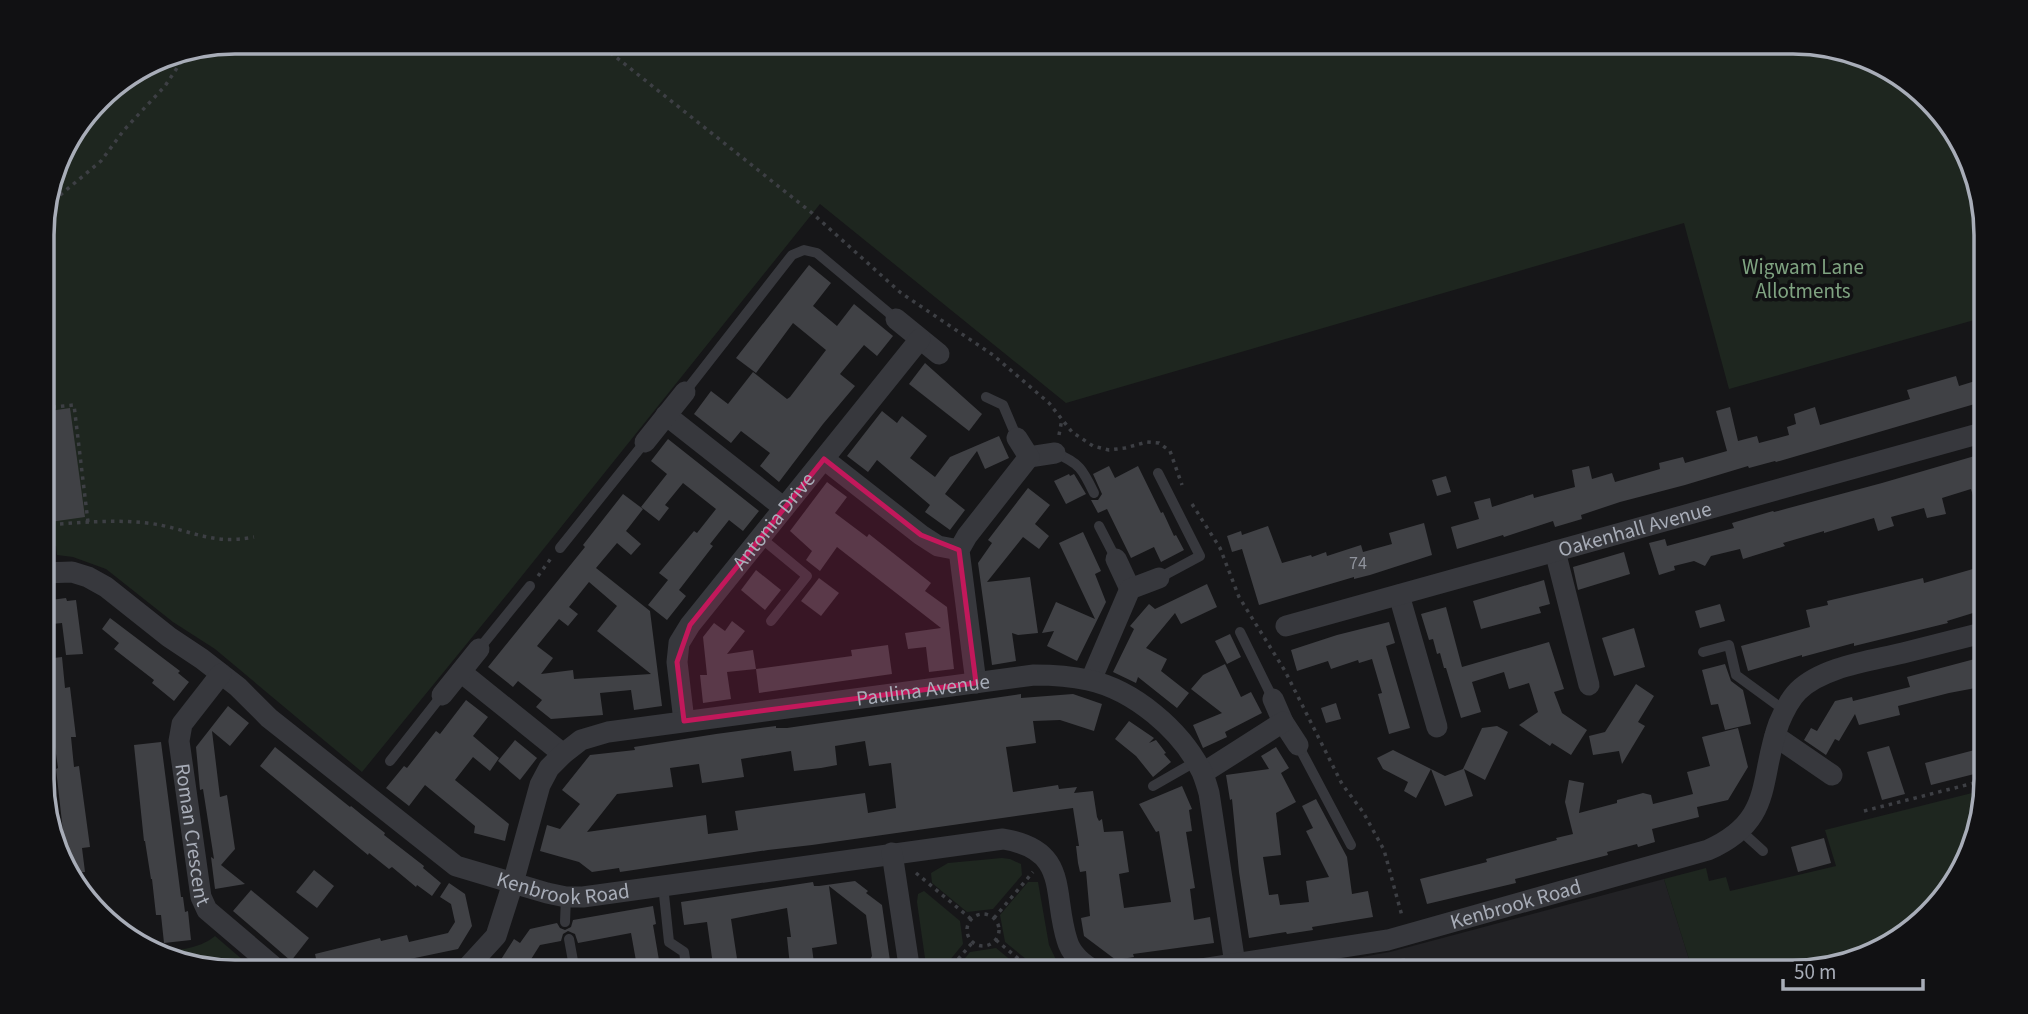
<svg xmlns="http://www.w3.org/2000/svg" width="2028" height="1014" font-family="'Source Sans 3',sans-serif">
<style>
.built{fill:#222225}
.green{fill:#1e261f}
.building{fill:#404145;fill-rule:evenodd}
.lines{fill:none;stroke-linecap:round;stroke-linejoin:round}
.path{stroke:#3d3f44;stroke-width:3.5;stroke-dasharray:3.5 5;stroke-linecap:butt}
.lane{stroke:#37383d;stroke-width:10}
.street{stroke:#37383d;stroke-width:21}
.marked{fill:#c2185b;fill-opacity:0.2;stroke:#c2185b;stroke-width:5;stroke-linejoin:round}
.labels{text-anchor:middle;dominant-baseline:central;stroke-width:7;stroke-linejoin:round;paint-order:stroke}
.number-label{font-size:18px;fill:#8e929b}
.park-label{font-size:21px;fill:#7fa381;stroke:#111113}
.street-label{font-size:21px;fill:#a8adb8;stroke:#111113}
.rim{fill:none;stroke:#a8adb8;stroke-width:3.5}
</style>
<rect width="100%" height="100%" fill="#161618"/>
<!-- built -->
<path class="built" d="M1664,879L1693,972H1278L1390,952Z"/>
<!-- green -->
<g class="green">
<path d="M235,42H1793L1878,62L1946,118L1984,211L1985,317L1729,389L1684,223L1066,403L820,204L509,592L362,772L215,649L173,622L106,569L73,557L57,555L56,546L43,547L42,222L62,150L108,90L162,57Z"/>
<path d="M1984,790L1966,864L1900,940L1805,972H1693L1664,879L1706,868L1709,881L1726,877L1730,891L1836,866L1825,830Z"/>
<path d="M1002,858L1010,859L1021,864L1022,875L993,909L967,912L932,883L931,873L948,863Z"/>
<path d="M1028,882H1038L1049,945L1058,964L1056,972H1042L1005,942L1000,915Z"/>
<path d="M924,891L960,921L963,944L940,972H927L917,902L918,894Z"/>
<path d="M215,936L257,972H235L153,953C175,950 198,950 215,936Z"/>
<path d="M996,948L1025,972H954L970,952Z"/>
</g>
<!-- building -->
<g class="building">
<path d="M809,265L831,283L813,306L837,326L854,304L893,336L877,356L864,345L840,374L855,386L823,424L779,482L760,466L770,453L741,431L731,443L694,414L711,391L728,404L753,372L787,399L790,397L826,350L793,323L756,373L736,358Z"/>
<path d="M925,363L982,414L969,431L909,384Z"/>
<path d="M1956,376L1959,386L1985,378V401L1776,462L1775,461L1749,468L1748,466L1685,485L1620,502L1581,515L1582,519L1555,527L1553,521L1504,537L1503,535L1457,549L1451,527L1479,519L1474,502L1490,498L1492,507L1533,494L1534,498L1575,487L1572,470L1589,466L1592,479L1612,473L1615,482L1660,469L1659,463L1683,457L1685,463L1727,451L1716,411L1730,407L1738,441L1757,436L1759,443L1789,435L1787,427L1796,424L1794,414L1815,407L1820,425L1910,399L1907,390Z"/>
<path d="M70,408L85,517L43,523V412Z"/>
<path d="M882,411L897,423L902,416L927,436L910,458L935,477L950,457L999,436L1009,458L985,469L977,451L945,494L965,510L950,530L925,512L930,505L877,460L868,472L847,456Z"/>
<path d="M668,439L759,511L743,531L729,520L710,544L713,546L679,590L686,596L667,620L648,605L668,580L659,573L694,531L697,533L716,509L683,483L665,505L669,508L659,521L641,507L667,474L651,461Z"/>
<path d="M1985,453V521L1981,522L1971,489L1942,498L1946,514L1927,518L1924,508L1891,517L1894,526L1878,531L1874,518L1824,533V531L1783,543L1785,546L1743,559L1740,549L1711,556L1705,566L1694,561L1674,566L1675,570L1659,575L1649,543L1665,539L1667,546L1734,528L1732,523L1773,511L1774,512L1882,483Z"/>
<path d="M1109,466L1115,478L1138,466L1161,513L1163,512L1174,536L1176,535L1184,550L1161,562L1154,547L1131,558L1107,509L1098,513L1091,500H1098L1102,494L1093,474Z"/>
<path d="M1069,474L1070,476L1074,474L1086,494L1066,504L1054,481Z"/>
<path d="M1446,476L1451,492L1437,496L1432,480Z"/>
<path d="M827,482L847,497L835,513L867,537L869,534L931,583L925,591L947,607L954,669L929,672L926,647L908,649L905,633L941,628L837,547L820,571L806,560L812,551L790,531Z"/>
<path d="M1028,488L1050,505L1035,524L1049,536L1039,549L1023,537L987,582L1030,577L1038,633L1018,635L1012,633L1016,661L992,665L978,563L992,543L988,540Z"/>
<path d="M623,494L643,509L626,531L641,544L631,555L617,543L596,568L650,611L662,706L634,710L631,690L600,693L603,715L551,719L536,707L542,700L518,681L513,687L488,667L585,547L583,545ZM589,582L617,606L597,631L651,674L574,679L573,670L541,674L553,658L537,646L559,619L568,626L578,614L569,607Z"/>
<path d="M1424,523L1432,555L1370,575L1354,579V577L1259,605L1242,549L1232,552L1227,536L1241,531L1242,535L1268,526L1282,563L1311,555L1312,557L1326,552L1327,556L1361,545L1363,552L1392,544L1389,533Z"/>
<path d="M1083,532L1101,571L1095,574L1106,602L1077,661L1047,646L1054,631L1042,633L1056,602L1095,619L1059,543Z"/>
<path d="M1624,552L1630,574L1578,590L1573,567Z"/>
<path d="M1973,569L1978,584L1985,582L1986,609L1947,621L1948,623L1854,646V643L1802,657V655L1748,671L1741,646L1810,627L1806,610L1828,605L1827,601L1882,588L1923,578L1924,583Z"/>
<path d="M756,570L781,590L765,610L741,590Z"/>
<path d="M819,578L839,593L821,616L801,601Z"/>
<path d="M1544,580L1550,604L1539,607L1541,613L1481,629L1473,601Z"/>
<path d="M1207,584L1217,607L1181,624L1175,613L1146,648L1167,659L1161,671L1189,693L1177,708L1138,677L1136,683L1113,672L1134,629L1130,626L1149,604L1155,609Z"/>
<path d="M66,598L67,601L76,600L83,654L66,655L62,623L43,625V601Z"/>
<path d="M1720,604L1725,621L1700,628L1695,611Z"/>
<path d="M1446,607L1462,667L1549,642L1564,689L1554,692L1562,713L1587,730L1571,755L1552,743L1550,746L1519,725L1538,712L1529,683L1509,689L1504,672L1472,682L1481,712L1461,718L1446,668H1444L1440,653L1437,654L1433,639L1429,640L1421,614Z"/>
<path d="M110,618L180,671L178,673L189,682L174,701L152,683L154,680L114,649L119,643L102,629Z"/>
<path d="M732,621L745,631L727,654L753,650L756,669L727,672L731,699L703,703L700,675H707L703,637L714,623L725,631Z"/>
<path d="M1389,622L1395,643L1386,646L1410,728L1389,734L1378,694L1382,693L1372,659L1359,663L1358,660L1331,669L1328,661L1297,671L1291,650L1337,635Z"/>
<path d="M1634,628L1645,667L1614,676L1602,638Z"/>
<path d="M1230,634L1241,657L1227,664L1215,641Z"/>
<path d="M888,645L892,674L759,693L756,669L852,656L851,650Z"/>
<path d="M1986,656V686L1949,693L1898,706L1900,715L1859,725L1855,714L1839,741L1835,739L1826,755L1804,740L1811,728L1817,731L1835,701L1852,697L1853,701L1910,687L1907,677Z"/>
<path d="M62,657L65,688L70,687L76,737H71L74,767L79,766L90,847L82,848L85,872L72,873L66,858L56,769L58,768L47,690H49L45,659Z"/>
<path d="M1225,664L1241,697L1251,692L1262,713L1225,732L1227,737L1203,748L1193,725L1222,713L1191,689L1203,675Z"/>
<path d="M1725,664L1731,681L1743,690L1751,724L1725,730L1718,704L1711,705L1702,670Z"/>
<path d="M1636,684L1654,696L1638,722L1645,726L1622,764L1619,751L1593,755L1589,736L1605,732Z"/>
<path d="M1021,694V698L1073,694L1102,704L1094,731L1060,720L1033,721L1036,743L1006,747L1013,792L1058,785L1059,789L1077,787L1074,793L1093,791L1097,817L1099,821L1102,819L1104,832L1123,831L1129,872L1119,874L1124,908L1171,902L1159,831L1156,832L1139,804L1182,786L1192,809L1189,810L1192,831L1186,832L1195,888L1190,889L1194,920L1210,917L1214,943L1133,954L1134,957L1116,960L1084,936L1081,918L1090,916L1086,871L1080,872L1078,863L1076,846H1079L1073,808L812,845L768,850L620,872L619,868L592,872L579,862L540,851L547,825L560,829L580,804L562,790L590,755L635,750L634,747L716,734L776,726V728H787ZM865,741L869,766L891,763L896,808L868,813L865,793L735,811L738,830L708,834L706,815L587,832L617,794L673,787L670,768L699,764L702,783L744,777L741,759L791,751L794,771L821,768L837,765L835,746Z"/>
<path d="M466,700L488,717L473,736L499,758L490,771L473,757L455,780L509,824L505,841L474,833L475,826L425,785L409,806L386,788L404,766L407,768L436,731L440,734Z"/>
<path d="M1336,703L1341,719L1326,723L1321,708Z"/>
<path d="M228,706L249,723L230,746L212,731L220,797L227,795L235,849L221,865L245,884L215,889L211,857L214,859L203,789L200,790L196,747Z"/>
<path d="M1129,721L1154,738L1149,743L1156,740L1166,753L1164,754L1171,762L1153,777L1136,756L1115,739Z"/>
<path d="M1497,726L1508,732L1485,780L1464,769L1473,796L1445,806L1431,769L1445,776L1463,769L1482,728Z"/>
<path d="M1738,728L1748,767L1728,800L1697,807L1699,817L1652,829L1655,842L1638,847L1637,844L1607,852L1608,855L1515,879L1516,883L1427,904L1420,879L1487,862L1486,859L1557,840L1556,838L1573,834L1565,802L1569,780L1584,783L1579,813L1617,803V800L1643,793L1651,795L1653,804L1693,794L1687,772L1710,766L1702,737Z"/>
<path d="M515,740L537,758L520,780L498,761Z"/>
<path d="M161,742L181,897H183L185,912L188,911L191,940L164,943L161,915H156L152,879H151L145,841H144L134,745Z"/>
<path d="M1889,746L1905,794L1882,800L1867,752Z"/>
<path d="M275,747L350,807L351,806L362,815L385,833L384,835L424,866L423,868L441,883L432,896L417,885L416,887L392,867L389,869L369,853L368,855L260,766Z"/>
<path d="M1276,747L1289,768L1281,773L1296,802L1276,813L1281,855L1263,857L1269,895L1278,894L1280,905L1309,902L1306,881L1329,877L1306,831L1313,828L1302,806L1316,799L1347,857L1352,894L1368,891L1373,917L1312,927L1313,930L1287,934L1286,932L1249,938L1239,872L1232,799L1230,800L1226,775L1269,769L1261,756Z"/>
<path d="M1986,747V771L1931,785L1925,763Z"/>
<path d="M1393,750L1431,769L1416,798L1404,791L1408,782L1383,769L1377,758Z"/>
<path d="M1824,838L1831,863L1798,872L1791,847Z"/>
<path d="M314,870L334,886L317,908L296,892Z"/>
<path d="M855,881L868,891L866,893L882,905L890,961L882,972H863L872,956L866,915L829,886L837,944L812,948L814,963L790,966L787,937H791L787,908L731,919L739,972H714L707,922L684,925L681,902L813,882L814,886H819Z"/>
<path d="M449,883L465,894L472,926L458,949L386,964L385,962L386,972H373L372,965L343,972H319L315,954L380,938L381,941L407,935L409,942L448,933L455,922L451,904L440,897Z"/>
<path d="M251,890L309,938L291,961L233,911Z"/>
<path d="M653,906L656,924L653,925L661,972H638L631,933L578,943L575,934L568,931L563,934L561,941L540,945L523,972H504L508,966L500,961L514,939L520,943L530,929L557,923L560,928L565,930L571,927L573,920Z"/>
</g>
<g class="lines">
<!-- path -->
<g class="path">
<path d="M597,42L812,213L901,293L993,355L1049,403L1072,432L1093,446L1109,450L1125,448L1147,442L1159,443L1170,451L1182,485"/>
<path d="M47,206L101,161L124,130L165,86L181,62L190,51"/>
<path d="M44,408L74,405L88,522"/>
<path d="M1059,435L1062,419"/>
<path d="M1192,504L1220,548L1239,597L1285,671L1342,784L1363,812L1384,850L1402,916"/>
<path d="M51,524L53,555"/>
<path d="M43,525C78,523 113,519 147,523C189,528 209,546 254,537"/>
<path d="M538,576L552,557"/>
<path d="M1864,811L1986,780"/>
<path d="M916,873L971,919"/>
<circle cx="983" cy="930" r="16"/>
<path d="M994,918L1033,872"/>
<path d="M996,940L1034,972"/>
<path d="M1408,960L1413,972"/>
<path d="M947,972L972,943"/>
<path d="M1352,972L1408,959"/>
</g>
<!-- lane -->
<g class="lane">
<path d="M685,392L792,255L804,250L817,253L896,319"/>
<path d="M986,397L1003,405L1017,438"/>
<path d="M1055,453C1080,463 1083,470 1094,493"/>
<path d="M1158,473L1200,556L1159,578"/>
<path d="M1099,526L1116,559"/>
<path d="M760,537L807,576L771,621"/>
<path d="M560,548L645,442"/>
<path d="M1240,632L1273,699"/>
<path d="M479,649L530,586"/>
<path d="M1703,652L1729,645L1736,675L1784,710"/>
<path d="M1298,745L1351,845"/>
<path d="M390,761L442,695"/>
<path d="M1153,786L1195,762"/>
<path d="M1741,831L1763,851"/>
<path d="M663,885L669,942L684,952L687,972"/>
<path d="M565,922L566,897"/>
<path d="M569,939L575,972"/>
</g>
<!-- street -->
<g class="street">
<path d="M896,319L939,354"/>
<path d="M666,415L784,508"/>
<path d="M645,442L685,392"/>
<path d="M1029,457L1055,453"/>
<path d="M824,459L921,535L938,546L959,550"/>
<path d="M1555,551L1589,685"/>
<path d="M1116,559L1130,589"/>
<path id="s1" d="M43,573L72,572L88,577L106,587L169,637L202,659L238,687L269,718L456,866L547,893L566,897H583L1003,839C1070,850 1052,893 1067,940C1071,955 1084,965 1097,972"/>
<path d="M1399,595L1437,727"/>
<path id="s2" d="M1286,626L1985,432"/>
<path d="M461,672L563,754"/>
<path id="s3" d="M221,674L182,724L179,741L201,897L207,910L280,972"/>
<path d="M1091,680L1130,589L1159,578"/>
<path d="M976,683L959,550L967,536L1029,457L1017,438"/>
<path d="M442,695L479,649"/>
<path d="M1273,699L1283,722L1298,745"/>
<path id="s4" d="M684,721L677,662L679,643L690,625L920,339"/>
<path d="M1775,736L1832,775"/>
<path d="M1203,773L1283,722"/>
<path d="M892,853L910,972"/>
<path d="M426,972H431"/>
<path id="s5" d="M463,972L496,936L513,883L540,785L549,768L563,754L581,740L608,732L1034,675C1052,675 1070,676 1088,680C1134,690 1181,730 1202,772C1205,779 1207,786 1209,793L1235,964"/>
<path id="s6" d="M1182,972L1388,940L1708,850C1775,820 1758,780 1779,723C1784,711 1789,700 1798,691C1822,667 1870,661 1903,653C1930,646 1958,639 1986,632"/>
</g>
</g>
<!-- marked area -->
<path class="marked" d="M824,459L921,535L959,550L976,683L684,721L677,662L690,625Z"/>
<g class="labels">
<!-- number labels -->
<g class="number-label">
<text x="1358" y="563">74</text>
</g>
<!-- park labels -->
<g class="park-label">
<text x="1803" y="267">Wigwam Lane<tspan x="1803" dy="24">Allotments</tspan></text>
</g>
<!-- street labels -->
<g class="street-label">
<text stroke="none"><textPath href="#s4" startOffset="233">Antonia Drive</textPath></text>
<text stroke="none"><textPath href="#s2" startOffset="362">Oakenhall Avenue</textPath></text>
<text stroke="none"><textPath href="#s5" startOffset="614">Paulina Avenue</textPath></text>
<text stroke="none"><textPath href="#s3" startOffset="175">Roman Crescent</textPath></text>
<text stroke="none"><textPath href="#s1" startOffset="625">Kenbrook Road</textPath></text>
<text stroke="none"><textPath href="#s6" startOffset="341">Kenbrook Road</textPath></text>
</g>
</g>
<!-- crop -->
<path d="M0 0H2028V1014H0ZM235 54H1793A181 181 0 0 1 1974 235V779A181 181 0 0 1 1793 960H235A181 181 0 0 1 54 779V235A181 181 0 0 1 235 54Z" fill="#111113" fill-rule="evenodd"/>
<path class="rim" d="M235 54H1793A181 181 0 0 1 1974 235V779A181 181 0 0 1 1793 960H235A181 181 0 0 1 54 779V235A181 181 0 0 1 235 54Z"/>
<!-- scale -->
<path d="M1783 979v10h140v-10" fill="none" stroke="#a8adb8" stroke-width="3.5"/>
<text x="1794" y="979" font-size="21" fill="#a8adb8" stroke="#111113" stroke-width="5" paint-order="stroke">50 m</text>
</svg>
